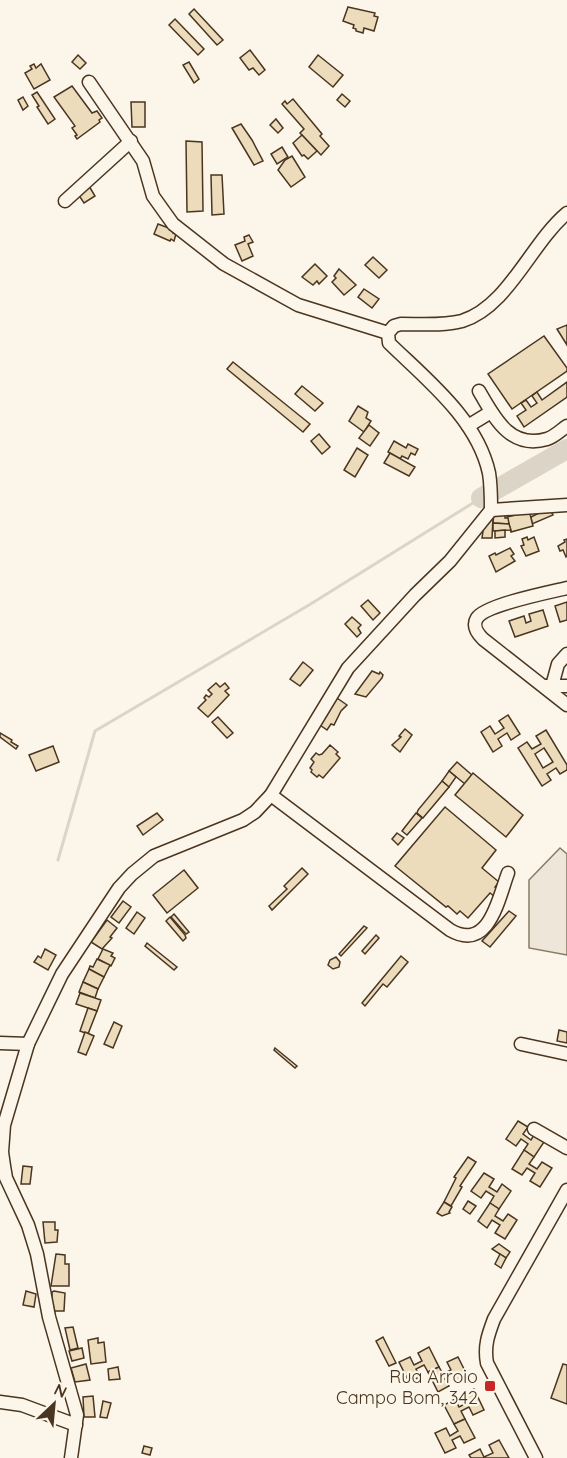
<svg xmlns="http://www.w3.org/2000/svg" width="567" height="1458" font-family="Quicksand,sans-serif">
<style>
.green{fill:#ede6d9;stroke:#887966;stroke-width:1.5}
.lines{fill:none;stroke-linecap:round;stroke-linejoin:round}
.stream{stroke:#dcd4c6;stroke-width:3}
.river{stroke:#dcd4c6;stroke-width:20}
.building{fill:#ecdcbc;stroke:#4a3520;stroke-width:1.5;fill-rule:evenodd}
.minor-casing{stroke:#4a3520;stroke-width:15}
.minor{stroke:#fbf6e9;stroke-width:12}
.poi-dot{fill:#c62828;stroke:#fbf6e9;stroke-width:2}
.labels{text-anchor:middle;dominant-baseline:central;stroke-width:4.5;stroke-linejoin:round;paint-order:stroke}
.poi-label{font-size:18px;fill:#4a3520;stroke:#fbf6e9;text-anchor:end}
</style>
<rect width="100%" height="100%" fill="#fbf6e9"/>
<!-- green -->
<path class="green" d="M560,848L567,854V955L529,948V880Z"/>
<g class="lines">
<!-- stream -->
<path class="stream" d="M58,860L95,731L309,605L481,498"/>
<!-- river -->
<path class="river" d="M481,498L567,449"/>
</g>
<!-- building -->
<g class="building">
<path d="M348,7L375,13L374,16L378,17L374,31L364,28L363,33L356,31V29L353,28L354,25L343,21Z"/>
<path d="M194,9L223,40L217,45L189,14Z"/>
<path d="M175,19L204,49L198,55L169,25Z"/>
<path d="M250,50L265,70L259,75L253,68L249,70L240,58Z"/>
<path d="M78,55L86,63L80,69L72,62Z"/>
<path d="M318,55L343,75L333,87L309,67Z"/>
<path d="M189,62L199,79L194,83L183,65Z"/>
<path d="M34,64L36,68L41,64L50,80L34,89L25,73L32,69L30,66Z"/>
<path d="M72,86L92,113L97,111L102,118L99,120L100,122L77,139L75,136L77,135L72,128L75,126L54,97Z"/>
<path d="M37,92L55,119L48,124L37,107L39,106L32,95Z"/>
<path d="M342,94L350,101L345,107L337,100Z"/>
<path d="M23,97L28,106L23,110L18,100Z"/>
<path d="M293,99L322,134L320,136L329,146L321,155L300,133L304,129L282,104L285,101L287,104Z"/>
<path d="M131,102H145V127H132Z"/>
<path d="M276,119L283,128L278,133L270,125Z"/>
<path d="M241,124L252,140L263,161L254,165L232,128Z"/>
<path d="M302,135L317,151L308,159L304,155L302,156L293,143Z"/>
<path d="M186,141L202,142L203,211L187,212Z"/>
<path d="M282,147L288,157L277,164L271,154Z"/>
<path d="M292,156L305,177L291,187L278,170L285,160Z"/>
<path d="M211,175H222L224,214L212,215Z"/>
<path d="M89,186L95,196L84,203L78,194Z"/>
<path d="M158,224L174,230L173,233L176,234L174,241L171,239L170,241L154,234Z"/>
<path d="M249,235L253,242L248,244L253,256L242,261L235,245L245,241L244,237Z"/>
<path d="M373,257L387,270L379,278L365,265Z"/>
<path d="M315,264L327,276L319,284L317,281L313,285L302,277Z"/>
<path d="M339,269L356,285L344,295L332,282L336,278L334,276Z"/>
<path d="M364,289L379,299L372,308L358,297Z"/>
<path d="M567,325V345L557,329Z"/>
<path d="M544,336L567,368V371L512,409L488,374Z"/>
<path d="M233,362L310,424L303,432L227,369Z"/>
<path d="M567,382V397L524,427L517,416L526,410L521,403L526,400L531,407L537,403L532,396L537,392L542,400Z"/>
<path d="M302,386L323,403L315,411L295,394Z"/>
<path d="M358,406L368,412L366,418L371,421L364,432L349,421Z"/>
<path d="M369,425L379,433L370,446L359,438Z"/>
<path d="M319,434L330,447L322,454L311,441Z"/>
<path d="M394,441L406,448L408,444L418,449L415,455L411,453L408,459L402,456L400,459L388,452Z"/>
<path d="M357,448L368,455L355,477L344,470Z"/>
<path d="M390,453L415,467L409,476L384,463Z"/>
<path d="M549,508L553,515L532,524L531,517Z"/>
<path d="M529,510L533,526L511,532L507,517L516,515L515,512Z"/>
<path d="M494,512L505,513V518H508L509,524L493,523Z"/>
<path d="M485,518H493L492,538H482Z"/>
<path d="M493,523L509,524L511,530L493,531Z"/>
<path d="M505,530V537L495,538V531Z"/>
<path d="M527,537L528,540L534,537L539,551L526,556L521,546L524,545L522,539Z"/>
<path d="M567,539V556L566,557L563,550L560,551L558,546L565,542L564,540Z"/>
<path d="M510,548L514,554L511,556L515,561L496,572L489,556L495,553L496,555Z"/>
<path d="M368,600L380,613L373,620L361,606Z"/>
<path d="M567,602V620L560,622L555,606Z"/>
<path d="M543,610L548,626L515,637L509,621L524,616L526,623L531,621L529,614Z"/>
<path d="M352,617L361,625L358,628L361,633L357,637L345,624Z"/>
<path d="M303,662L313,670L300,686L290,679Z"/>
<path d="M372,671L379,674L380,672L383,675L382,678L366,697L355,694Z"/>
<path d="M216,683L220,687L225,683L229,688L225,691L229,695L208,717L198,708L206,700L204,698L206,695L209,697L212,694L208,690Z"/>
<path d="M337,698L347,705L341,711L334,725L331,724L327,730L320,725Z"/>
<path d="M508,715L520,734L511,740L507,733L498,739L502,746L493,752L481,732L490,726L495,734L504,728L499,721Z"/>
<path d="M218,717L233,733L227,738L212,722Z"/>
<path d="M405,729L412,735L400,752L392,745L401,737L399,736Z"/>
<path d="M546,730L567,765V770L560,774L556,768L547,774L551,780L542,786L518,748L527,742L532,749L541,744L536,736ZM544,748L553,762L543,768L535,754Z"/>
<path d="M0,733L12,740L11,742L18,746L16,749L0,737Z"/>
<path d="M330,745L338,752L336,754L340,758L323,778L319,775L317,777L311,772L312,770L310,768L314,762L311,759L316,753L319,755L322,754Z"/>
<path d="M53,746L59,762L36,771L29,755Z"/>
<path d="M457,762L472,775L465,784L449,771Z"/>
<path d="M449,771L456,777L449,787L442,781Z"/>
<path d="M473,773L523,815L506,837L455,795Z"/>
<path d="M442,781L449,787L423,818L417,813L418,810Z"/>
<path d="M445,807L496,850L482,868L499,882L495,887L499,890L494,896L490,893L468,918L460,911L457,914L448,906L446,907L395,866Z"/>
<path d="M157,813L163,820L143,835L137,826Z"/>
<path d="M416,813L422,818L407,835L402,831Z"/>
<path d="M397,833L404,838L398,845L392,839Z"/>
<path d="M302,868L308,874L272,910L269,906L287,889L284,886Z"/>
<path d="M184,870L198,888L167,913L153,895Z"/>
<path d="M123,901L131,907L119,923L111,917Z"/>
<path d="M509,911L516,916L490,947L482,941Z"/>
<path d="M137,912L145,918L134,934L126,928Z"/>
<path d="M174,914L189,932L186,934L171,917Z"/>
<path d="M170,917L185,935L186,938L183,941L166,921Z"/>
<path d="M107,920L117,928L110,937L112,938L102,949L91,942Z"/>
<path d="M364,926L367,928L341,956L339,954Z"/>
<path d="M376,935L379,938L365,954L362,951Z"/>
<path d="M147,943L177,967L174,970L145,946Z"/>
<path d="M45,949L56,955L48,970L34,962L38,956L41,958Z"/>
<path d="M103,949L113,953L111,956L115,958L111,966L98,959Z"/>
<path d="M401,956L408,962L387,987L383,984L365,1006L362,1003Z"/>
<path d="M336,957L340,962L339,967L333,969L328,965L330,960Z"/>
<path d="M97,959L110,965L104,977L89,969L90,966L93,967Z"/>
<path d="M89,969L104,977L98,989L83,982Z"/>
<path d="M83,982L98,989L95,998L79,992Z"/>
<path d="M80,993L101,1000L97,1011L76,1004Z"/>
<path d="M88,1008L97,1011L88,1034L80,1031Z"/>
<path d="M114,1022L122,1026L113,1048L104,1044Z"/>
<path d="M559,1030L567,1032V1043L557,1041Z"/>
<path d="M85,1032L94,1036L86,1055L78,1052Z"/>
<path d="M275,1048L297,1066L295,1068L274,1050Z"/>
<path d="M518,1121L528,1127L523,1134L531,1140L536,1132L546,1139L534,1157L524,1150L528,1144L521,1139L516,1146L506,1139Z"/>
<path d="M524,1150L534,1157L529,1164L537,1169L542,1162L552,1168L540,1187L530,1181L535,1173L527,1168L522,1175L512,1169Z"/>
<path d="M468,1157L476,1162L460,1186L462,1187L451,1206L444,1202L456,1178L454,1177Z"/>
<path d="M23,1166L32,1167L30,1184H21Z"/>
<path d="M484,1173L494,1179L489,1187L497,1192L502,1184L511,1191L499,1209L490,1203L494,1196L486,1191L481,1198L471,1191Z"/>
<path d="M468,1201L476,1206L470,1214L463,1209Z"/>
<path d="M444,1202L452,1207L449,1212L450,1213L442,1216L437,1213Z"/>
<path d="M490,1203L499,1209L495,1216L503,1221L508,1214L517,1220L505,1239L495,1233L500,1225L492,1220L487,1228L478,1221Z"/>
<path d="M43,1222H55V1230H58L57,1242L45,1243Z"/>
<path d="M499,1244L510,1252L506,1258L492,1249Z"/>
<path d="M56,1254L65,1255V1264H69V1286H51Z"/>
<path d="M500,1254L506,1258L501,1268L495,1264Z"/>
<path d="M26,1291L36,1294L34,1307L23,1305Z"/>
<path d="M54,1291L65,1293L64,1311H52V1292Z"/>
<path d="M73,1327L78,1348L70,1350L65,1328Z"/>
<path d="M383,1337L396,1363L389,1366L376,1341Z"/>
<path d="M98,1338V1343L104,1342L106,1362L91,1364L88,1340Z"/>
<path d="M429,1347L439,1367L428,1372L424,1365L416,1369L420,1377L409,1382L399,1362L410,1357L414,1365L422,1361L418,1353Z"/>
<path d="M82,1348L84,1358L72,1361L69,1351Z"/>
<path d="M458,1357L468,1377L457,1382L453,1374L445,1379L449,1386L438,1392L428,1372L439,1367L443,1374L451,1370L447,1362Z"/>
<path d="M86,1364L90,1380L75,1382L71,1368Z"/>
<path d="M563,1364L567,1365V1404L551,1398Z"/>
<path d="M118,1367L120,1379L109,1380L108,1369Z"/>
<path d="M474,1389L484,1410L473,1415L469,1407L461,1411L465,1419L454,1424L444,1405L455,1399L459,1407L467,1403L463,1395Z"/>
<path d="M93,1396L95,1417H84L83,1397Z"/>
<path d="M103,1401L111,1403L107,1418L100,1417Z"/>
<path d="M465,1419L475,1438L464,1443L460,1436L452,1440L456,1448L445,1453L435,1433L446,1428L450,1436L458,1431L454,1424Z"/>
<path d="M499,1440L509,1458H471L469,1455L480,1449L484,1457L493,1453L489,1445Z"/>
<path d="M144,1446L152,1448L150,1455L142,1453Z"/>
</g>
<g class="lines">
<!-- minor casing -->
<g class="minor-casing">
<g id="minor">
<path d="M89,82L143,161L153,196L173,224L224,264L298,305L388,333"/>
<path d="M65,201L131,141"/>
<path d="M479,391C494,417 510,450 547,439C554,437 561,430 567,426"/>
<path d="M468,426L491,412"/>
<path d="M491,510L567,505"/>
<path d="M567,588C550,592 485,605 477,618C472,626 477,633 483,639L567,705"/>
<path d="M546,686H567"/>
<path d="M552,686L558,664L567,654"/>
<path d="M271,795L450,930C489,952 498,900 508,873"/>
<path d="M0,1043L28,1044L62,974L119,888L132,874L154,856L243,820L255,812L271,795L348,668L415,595L450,561L491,510C491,498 491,485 489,473C477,419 427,380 389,343L388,333L394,326L401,324C421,324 443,326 462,321C508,307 531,243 567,213"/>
<path d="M28,1044L4,1125L2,1152L4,1166L6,1178L28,1225L37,1254L49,1317L77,1415L71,1458"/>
<path d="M521,1044L567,1054"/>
<path d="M534,1129L567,1148"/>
<path d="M0,1402L22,1405L76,1425"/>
<path d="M536,1458L487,1363C484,1346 488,1335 494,1319L567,1190"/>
</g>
</g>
<!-- minor -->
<use href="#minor" class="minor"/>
</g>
<!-- markers -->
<rect class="poi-dot" x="484" y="1380" width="12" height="12" rx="3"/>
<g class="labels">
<!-- poi labels -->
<g class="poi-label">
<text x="478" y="1376">Rua Arroio<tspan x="478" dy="21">Campo Bom, 342</tspan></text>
</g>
</g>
<!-- north arrow -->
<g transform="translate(54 1404) rotate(26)" stroke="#fbf6e9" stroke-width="4.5" paint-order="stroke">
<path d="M0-4.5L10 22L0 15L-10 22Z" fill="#4a3520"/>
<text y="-9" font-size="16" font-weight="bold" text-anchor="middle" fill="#4a3520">N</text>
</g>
</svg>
